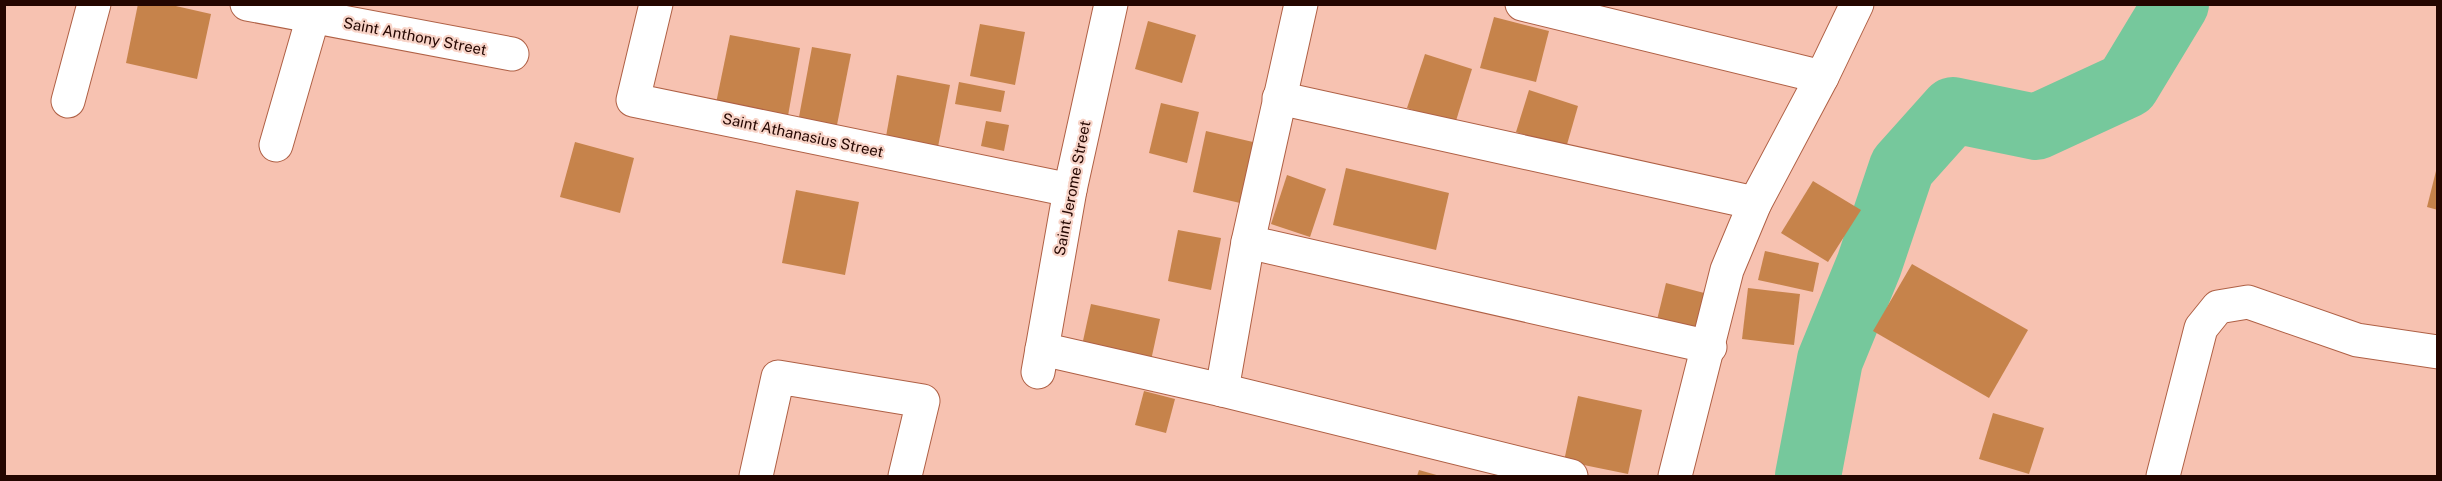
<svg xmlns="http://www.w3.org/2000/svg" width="2442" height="481" font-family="'Public Sans',sans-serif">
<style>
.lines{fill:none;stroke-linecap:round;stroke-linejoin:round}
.river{stroke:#76c89c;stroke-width:66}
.building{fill:#c6834b}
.minor-casing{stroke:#af6045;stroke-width:35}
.minor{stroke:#fff;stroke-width:33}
.labels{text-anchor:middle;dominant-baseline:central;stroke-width:4.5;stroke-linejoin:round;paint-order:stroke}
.street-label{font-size:15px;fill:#240600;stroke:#f8d4c8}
</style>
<rect width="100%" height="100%" fill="#f7c2b1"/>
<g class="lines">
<!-- river -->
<path class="river" d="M1808,476L1830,360L1869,265L1902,167L1953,110L2036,127L2127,85L2176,4"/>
</g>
<!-- building -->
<g class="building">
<path d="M138,4H167L211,14L197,79L126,63Z"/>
<path d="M1494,17L1549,31L1536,82L1480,68Z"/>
<path d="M1148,21L1196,35L1182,83L1135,69Z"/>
<path d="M980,24L1025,32L1015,85L970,76Z"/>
<path d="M730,35L800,48L786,127L714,113Z"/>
<path d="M812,47L851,54L834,140L796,133Z"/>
<path d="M1425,54L1472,69L1455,124L1407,108Z"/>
<path d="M897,75L950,85L937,152L885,142Z"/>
<path d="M959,82L1005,91L1001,112L955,104Z"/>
<path d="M1529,90L1578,106L1566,148L1516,132Z"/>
<path d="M1161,103L1199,112L1187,163L1149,153Z"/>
<path d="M986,121L1009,125L1004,151L981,146Z"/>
<path d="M1206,131L1253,142L1240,203L1193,192Z"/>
<path d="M575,142L634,158L620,213L560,197Z"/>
<path d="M2437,167H2438V210L2427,207Z"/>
<path d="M1346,168L1449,193L1436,250L1333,225Z"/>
<path d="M1287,175L1326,189L1310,237L1271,224Z"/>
<path d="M1813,181L1861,210L1828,262L1781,233Z"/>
<path d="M796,190L859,202L845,275L782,263Z"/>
<path d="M1178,230L1221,238L1211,290L1168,281Z"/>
<path d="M1765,251L1819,263L1813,292L1758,280Z"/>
<path d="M1912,264L2028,330L1989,398L1873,331Z"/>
<path d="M1666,283L1708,294L1696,339L1655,328Z"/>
<path d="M1748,288L1800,294L1794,345L1742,339Z"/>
<path d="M1091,304L1160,319L1150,365L1081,350Z"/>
<path d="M1144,391L1175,399L1166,433L1135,425Z"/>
<path d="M1578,396L1642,410L1628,474L1564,461Z"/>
<path d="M1993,413L2044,428L2029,474L1979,459Z"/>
<path d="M1419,470L1440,476H1417Z"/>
</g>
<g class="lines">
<!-- minor casing -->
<g class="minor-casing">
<g id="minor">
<path d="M247,4L512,54"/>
<path d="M656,4L633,100L1070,190"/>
<path d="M1522,4L1822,77"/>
<path d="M1279,98L1755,203"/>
<path d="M68,101L94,4"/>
<path d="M276,145L313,17"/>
<path d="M1248,242L1710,347"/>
<path d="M1042,349L1222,390L1571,476"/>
<path d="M1038,372L1070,190L1111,4"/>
<path d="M1222,390L1248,242L1301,4"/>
<path d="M756,476L778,377L923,401L905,476"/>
<path d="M1675,476L1727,270L1755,203L1822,77L1857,4"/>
<path d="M2163,476L2201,328L2218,307L2248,302L2357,340L2438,352"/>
</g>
</g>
<!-- minor -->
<use href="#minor" class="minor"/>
</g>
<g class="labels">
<!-- street labels -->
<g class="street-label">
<text transform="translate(415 36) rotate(11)">Saint Anthony Street</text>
<text transform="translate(803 135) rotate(12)">Saint Athanasius Street</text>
<text transform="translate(1072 188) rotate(-79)">Saint Jerome Street</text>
</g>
</g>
<!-- border -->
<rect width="2442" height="481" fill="none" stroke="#240600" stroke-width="12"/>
</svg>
